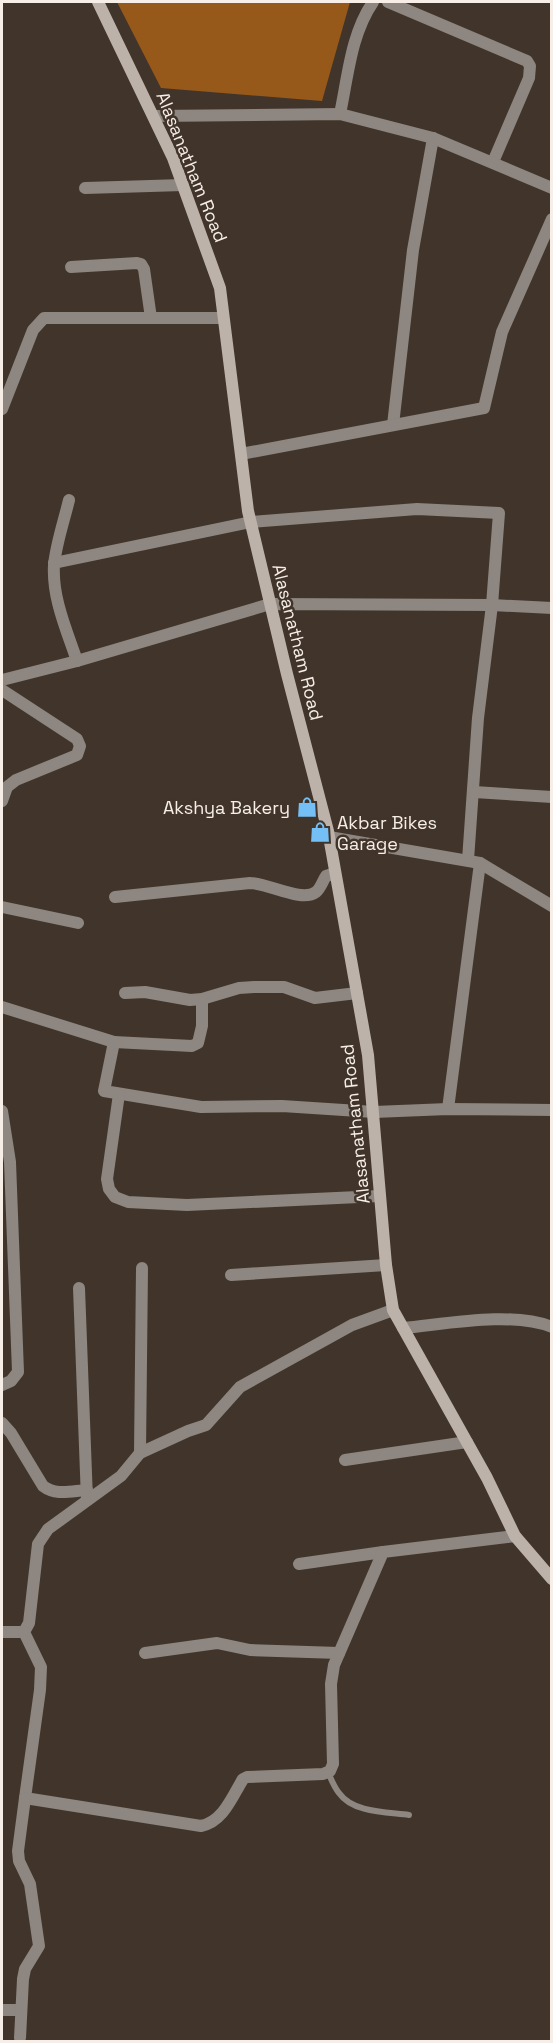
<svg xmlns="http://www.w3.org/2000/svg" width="553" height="2043" font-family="'Space Grotesk',sans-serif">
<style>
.water{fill:#97591a}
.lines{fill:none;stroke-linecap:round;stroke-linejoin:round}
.service{stroke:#8d8681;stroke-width:6}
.minor{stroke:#8d8681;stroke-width:12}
.secondary{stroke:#bdb2aa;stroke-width:12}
.labels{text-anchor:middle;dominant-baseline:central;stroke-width:5;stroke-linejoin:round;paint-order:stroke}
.street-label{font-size:18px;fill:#f7eee8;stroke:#41342a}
.poi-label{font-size:18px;fill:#f7eee8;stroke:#41342a;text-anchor:end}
</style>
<rect width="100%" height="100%" fill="#41342a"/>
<!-- water -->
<path class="water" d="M117,2H350L322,101L161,88Z"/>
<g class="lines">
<!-- service -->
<path class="service" d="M328,1772C331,1779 334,1787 339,1793C353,1813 387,1812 409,1815"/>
<!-- minor -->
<g class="minor">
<path d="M388,2L527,61L530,66L529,78L493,162"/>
<path d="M340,114C348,76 351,34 373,2"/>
<path d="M154,116L340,114L433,138L552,188"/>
<path d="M85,188L183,185"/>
<path d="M71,267L137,263L141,264L144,269L151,318"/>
<path d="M2,409L33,330L44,318H223"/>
<path d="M393,425L413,250L433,138"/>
<path d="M241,454L484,408L502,332L552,219"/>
<path d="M69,500C64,521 56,544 54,565C52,598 67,631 77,661"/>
<path d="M54,563L251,522L417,509L499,513L492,605L478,718L468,860"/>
<path d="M2,680L77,661L270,604L492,605L552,608"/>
<path d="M2,690L77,739L80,746L77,755L16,780L7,787L2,801"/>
<path d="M474,792L552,797"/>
<path d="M329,837L480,863L552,906"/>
<path d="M115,897L250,883C268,883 302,903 316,892C321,888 323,880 326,876L335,873"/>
<path d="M2,907L78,923"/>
<path d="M125,993L145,992L190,1000L202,999L239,988L254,987H284L315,998L357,993"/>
<path d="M2,1007L114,1042L104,1091L201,1107L282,1106L374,1112L448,1109L552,1110"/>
<path d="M114,1042L192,1046L198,1043L202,1026V999"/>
<path d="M119,1094L107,1179L109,1189L115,1197L128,1202L187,1205L380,1196"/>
<path d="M448,1109L480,863"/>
<path d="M2,1111L10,1162L18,1372L11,1381L2,1385"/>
<path d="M231,1275L386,1265"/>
<path d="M79,1288L87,1500"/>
<path d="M403,1328C446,1324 512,1311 552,1327"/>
<path d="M2,1423L11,1433L43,1486C56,1496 71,1491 87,1490"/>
<path d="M140,1453L142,1268"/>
<path d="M345,1460L467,1442"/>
<path d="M299,1564L383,1552"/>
<path d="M2,1632H24L29,1623L38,1544L48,1529L121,1476L140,1453L188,1431L206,1425L240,1387L352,1325L393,1310"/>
<path d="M24,1632L41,1667L40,1690L25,1798L201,1826C223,1822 232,1797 243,1779L247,1777L323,1774L330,1771L333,1764L331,1684L334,1665L383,1552L515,1536"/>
<path d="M145,1653L217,1643L250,1650L339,1653"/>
<path d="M2,2010H21"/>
<path d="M20,2038L23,1979L25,1969L39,1946L30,1884L19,1861L18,1851L25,1798"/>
</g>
<!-- secondary -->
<path class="secondary" d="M98,2L173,158L220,288L248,511L287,674L328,831L368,1055L386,1265L393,1310L487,1478L515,1536L552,1579"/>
</g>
<!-- icons -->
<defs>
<g id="shop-bare" transform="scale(1.62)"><path d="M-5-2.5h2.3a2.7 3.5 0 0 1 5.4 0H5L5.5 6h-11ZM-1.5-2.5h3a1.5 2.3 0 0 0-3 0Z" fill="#74c0f6" stroke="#41342a" stroke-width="2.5" paint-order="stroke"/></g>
</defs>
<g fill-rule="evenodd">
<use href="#shop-bare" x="307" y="807"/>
<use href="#shop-bare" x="320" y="832"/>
</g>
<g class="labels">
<!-- street labels -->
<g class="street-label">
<text transform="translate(192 167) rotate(68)">Alasanatham Road</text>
<text transform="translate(298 642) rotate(76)">Alasanatham Road</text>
<text transform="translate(355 1124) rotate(-96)">Alasanatham Road</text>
</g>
<!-- poi labels -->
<g class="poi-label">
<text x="290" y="807">Akshya Bakery</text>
<text x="337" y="822" text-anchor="start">Akbar Bikes<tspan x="337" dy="21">Garage</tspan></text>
</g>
</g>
<!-- border -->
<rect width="553" height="2043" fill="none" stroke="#f7eee8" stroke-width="6"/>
</svg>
